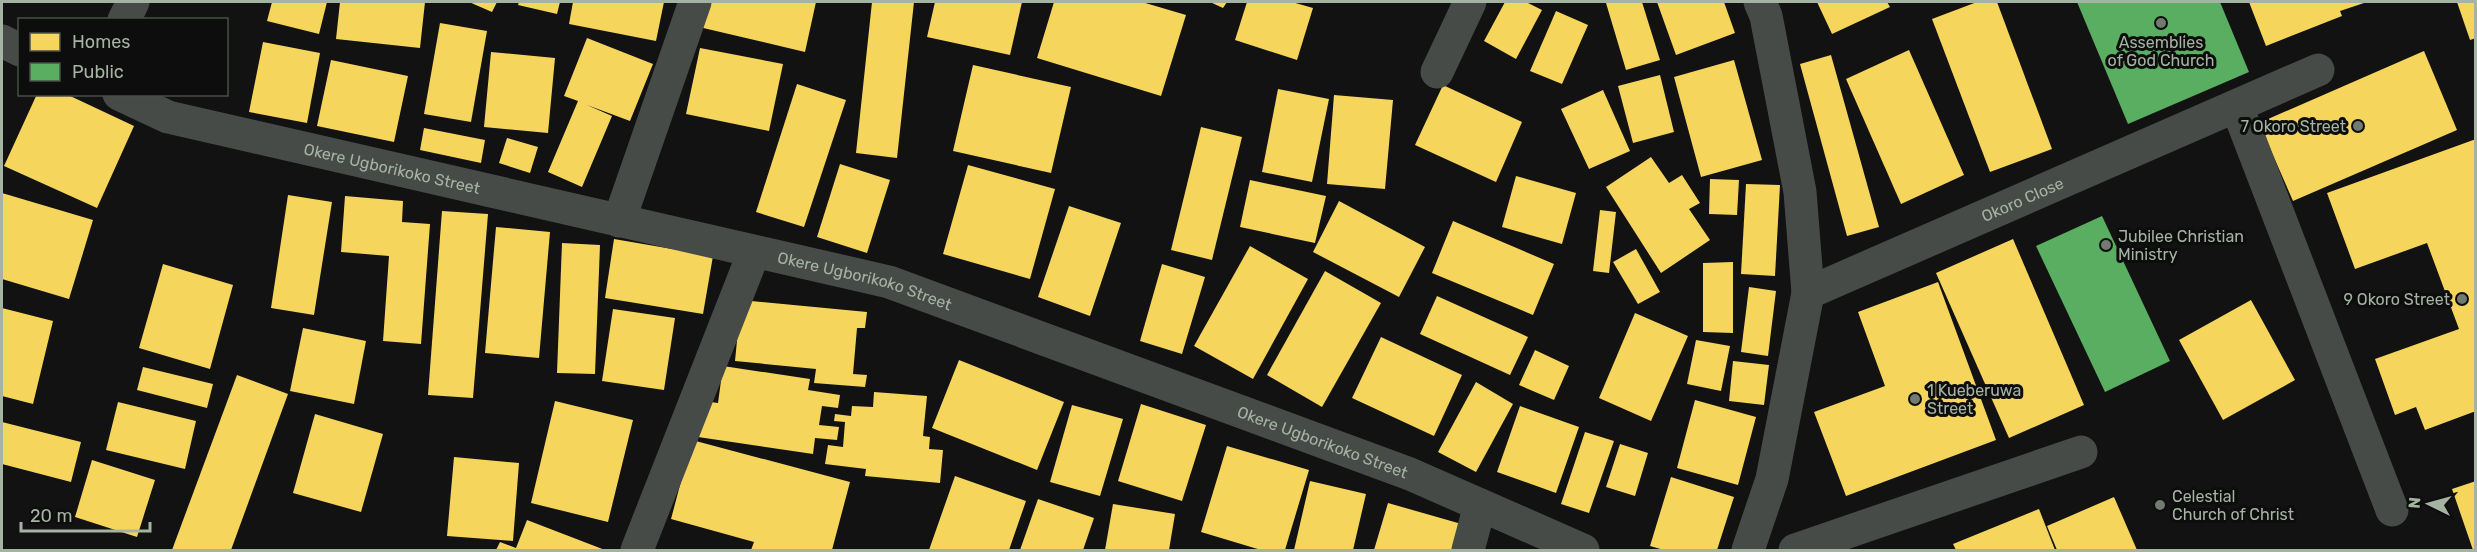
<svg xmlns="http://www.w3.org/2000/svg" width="2477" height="552" font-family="Rubik,sans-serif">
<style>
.homes{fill:#f6d55c}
.public{fill:#5aae61}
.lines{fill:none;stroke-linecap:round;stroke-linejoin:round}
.minor{stroke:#474b47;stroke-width:33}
.poi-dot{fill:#717b6f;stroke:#0c0d0c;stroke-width:2}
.labels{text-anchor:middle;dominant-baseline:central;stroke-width:6;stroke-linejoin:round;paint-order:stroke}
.poi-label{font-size:16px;fill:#a5b3a2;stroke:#0c0d0c;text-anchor:start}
.street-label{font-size:16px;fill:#a5b3a2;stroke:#0c0d0c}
</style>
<rect width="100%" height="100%" fill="#111211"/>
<!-- homes -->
<g class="homes">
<path d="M272,2H327L319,34L267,21Z"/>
<path d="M340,2H425L420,48L336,39Z"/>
<path d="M469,2H497L492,12Z"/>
<path d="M519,2H560L557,14L518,5Z"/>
<path d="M573,2H664L656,41L569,24Z"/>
<path d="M705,2H816L805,52L699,27Z"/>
<path d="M872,2H914L897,158L856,153Z"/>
<path d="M935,2H1022L1010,55L927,37Z"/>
<path d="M1054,2H1142L1186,15L1161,96L1037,58Z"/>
<path d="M1210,2H1227L1223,8Z"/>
<path d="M1247,2H1292L1313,8L1297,60L1235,40Z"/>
<path d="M1505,2H1526L1542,10L1516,59L1484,41Z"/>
<path d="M1611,2H1642L1660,60L1626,70L1606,3Z"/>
<path d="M1657,2H1724L1735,33L1676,55Z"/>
<path d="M1817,2H1887L1890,7L1832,34Z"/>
<path d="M1977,2H1997L2052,149L1990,172L1932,19Z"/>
<path d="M2249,2H2367L2340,11L2342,16L2266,46Z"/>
<path d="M2457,2H2476V38L2470,40Z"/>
<path d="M1556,11L1588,25L1562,84L1530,71Z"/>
<path d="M440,23L487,31L471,122L424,114Z"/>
<path d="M587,38L653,64L630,121L587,105L612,116L582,187L548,172L578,101L564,96Z"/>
<path d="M263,42L320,53L307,123L249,112Z"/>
<path d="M700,48L783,64L769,131L686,114Z"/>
<path d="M1909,50L1964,175L1901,204L1846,79Z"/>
<path d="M2424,51L2457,130L2293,201L2259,123Z"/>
<path d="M491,52L555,58L548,133L484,127Z"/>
<path d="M1831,55L1879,227L1847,236L1800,64Z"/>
<path d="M331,60L408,76L394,142L317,126Z"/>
<path d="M1734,60L1762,160L1701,177L1674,77Z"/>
<path d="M973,65L1071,87L1051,173L953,151Z"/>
<path d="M1660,75L1674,132L1633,143L1618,86Z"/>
<path d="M797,84L846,100L804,227L756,212Z"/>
<path d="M1443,85L1522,122L1496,182L1415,145Z"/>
<path d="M1278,89L1329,99L1312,182L1262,172Z"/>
<path d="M1603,90L1630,151L1589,169L1561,109Z"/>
<path d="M37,94H66L134,126L97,208L4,166Z"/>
<path d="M1334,95L1393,100L1385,189L1327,184Z"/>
<path d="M1201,127L1242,137L1212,260L1171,250Z"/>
<path d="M424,128L485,140L481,163L420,150Z"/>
<path d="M507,138L538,147L530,173L499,163Z"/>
<path d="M2476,139V411L2425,430L2416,407L2395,415L2375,359L2459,329L2427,243L2355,269L2327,193Z"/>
<path d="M1651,157L1669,183L1682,175L1700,203L1689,209L1710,240L1661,273L1606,187Z"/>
<path d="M840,164L890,180L867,253L817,237Z"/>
<path d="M968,165L1055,189L1030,279L943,254Z"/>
<path d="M1516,176L1576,193L1562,244L1502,227Z"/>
<path d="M1710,179L1739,180L1737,215L1709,214Z"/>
<path d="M1250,180L1326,196L1315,243L1240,227Z"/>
<path d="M1746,184L1780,185L1775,276L1741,274Z"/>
<path d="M2,193L93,220L69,299L2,279Z"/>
<path d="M288,195L332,202L314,315L271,308Z"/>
<path d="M345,196L403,201L402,222L430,224L421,344L383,341L389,256L341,252Z"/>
<path d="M1339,201L1425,247L1399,297L1313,252Z"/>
<path d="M1069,206L1121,223L1090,316L1038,297Z"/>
<path d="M1600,210L1616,212L1609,273L1593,271Z"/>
<path d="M442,211L488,214L473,398L428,395Z"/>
<path d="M1453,221L1554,264L1533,315L1432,273Z"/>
<path d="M496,227L550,232L539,358L485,353Z"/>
<path d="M614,239L713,256L703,314L605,298Z"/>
<path d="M2013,239L2084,405L2009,438L1936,273Z"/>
<path d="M562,243L600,245L595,374L557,373Z"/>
<path d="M1250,246L1308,279L1253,379L1194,346Z"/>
<path d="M1636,249L1660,292L1638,304L1613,262Z"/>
<path d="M1733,262V333L1703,332V263Z"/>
<path d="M163,264L233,285L210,369L139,348Z"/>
<path d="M1162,264L1205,277L1182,354L1140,341Z"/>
<path d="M1325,271L1381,303L1322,407L1267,375Z"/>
<path d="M1938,282L1996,440L1846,496L1814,412L1885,386L1858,312Z"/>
<path d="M1749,287L1776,291L1768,356L1741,352Z"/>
<path d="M1437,296L1528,337L1510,375L1420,334Z"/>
<path d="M741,300L867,312L865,328H857L853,374L867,375L865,387L814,383L816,369L735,361Z"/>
<path d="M2251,300L2295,380L2223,420L2179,340Z"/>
<path d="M2,308L53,321L33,404L2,396Z"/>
<path d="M613,309L675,318L664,390L602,381Z"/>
<path d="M1635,313L1688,336L1651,421L1599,398Z"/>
<path d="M303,328L366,341L354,404L290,391Z"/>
<path d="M1381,337L1462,375L1434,436L1352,398Z"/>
<path d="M1696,340L1730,346L1721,391L1687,384Z"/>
<path d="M1535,350L1569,366L1554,400L1519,385Z"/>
<path d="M959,360L1064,402L1037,470L932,428Z"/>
<path d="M1733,361L1769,365L1764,405L1729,401Z"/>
<path d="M723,366L810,379L808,390L840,395L838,408L822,406L819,425L839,427L837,440L815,438L813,454L698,437L704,401L718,403Z"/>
<path d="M143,367L213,384L207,408L137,390Z"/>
<path d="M237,375L288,394L231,550H172Z"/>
<path d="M1476,382L1513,404L1476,472L1438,452Z"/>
<path d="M874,392L927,396L923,436L930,437L929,449L943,450L940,483L865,476L866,469L825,464L828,445L843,447L845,422L834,421L835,414L851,416L852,406L873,407Z"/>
<path d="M1695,400L1756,417L1738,485L1677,468Z"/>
<path d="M555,401L633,420L608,522L531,503Z"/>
<path d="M118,402L196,421L185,469L106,450Z"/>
<path d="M1141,404L1206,425L1182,501L1118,481Z"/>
<path d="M1072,405L1123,419L1100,496L1050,482Z"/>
<path d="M1520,406L1579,427L1556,493L1497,472Z"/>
<path d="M315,414L383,434L361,512L293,493Z"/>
<path d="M2,422L81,442L71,482L2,464Z"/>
<path d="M1585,432L1614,441L1589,513L1561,504Z"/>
<path d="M692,440L850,482L832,550H751L754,542L671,519Z"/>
<path d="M1620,444L1648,453L1635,496L1606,487Z"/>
<path d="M1227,446L1309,470L1285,550H1261L1201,532Z"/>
<path d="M454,457L519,463L513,541L447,536Z"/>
<path d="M92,460L155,480L137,537L75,517Z"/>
<path d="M955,476L1026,501L1009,550H929Z"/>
<path d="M1671,477L1734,497L1717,550H1664L1650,546Z"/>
<path d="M1310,481L1366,494L1353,550H1294Z"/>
<path d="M2476,481V550H2473L2452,489Z"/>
<path d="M2114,497L2137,550H2057L2047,526Z"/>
<path d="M1038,499L1094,518L1083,550H1020Z"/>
<path d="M1388,503L1465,525L1458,550H1374Z"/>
<path d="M1113,504L1175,514L1169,550H1105Z"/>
<path d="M2039,509L2055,550H1956L1953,544Z"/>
<path d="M527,520L605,550H496L500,542L516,548Z"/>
</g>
<!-- public -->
<g class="public">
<path d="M2077,2H2220L2249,72L2128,124Z"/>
<path d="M2102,216L2170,361L2105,392L2036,246Z"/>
</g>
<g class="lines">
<!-- minor -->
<g class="minor">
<path d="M124,20L133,2"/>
<path d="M2,41L20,50"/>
<path d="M1437,72L1470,2"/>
<path id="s1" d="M119,94L168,117L889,282L1410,474L1583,550"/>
<path d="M2237,107L2392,510"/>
<path d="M619,221L695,2"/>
<path id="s2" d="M1808,293L2318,70"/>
<path d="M637,550L754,252"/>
<path d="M1468,550L1480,505"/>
<path d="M1748,550L1772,479L1808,293L1800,192L1766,16L1760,2"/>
<path d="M1795,550L2081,452"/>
</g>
</g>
<!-- markers -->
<g class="poi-dot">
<circle cx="2161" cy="23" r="6"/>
<circle cx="2358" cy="126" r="6"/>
<circle cx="2106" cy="245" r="6"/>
<circle cx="2462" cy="299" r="6"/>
<circle cx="1915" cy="399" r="6"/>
<circle cx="2160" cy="505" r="6"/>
</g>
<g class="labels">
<!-- poi labels -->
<g class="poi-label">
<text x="2161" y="42" text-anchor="middle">Assemblies<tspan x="2161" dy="18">of God Church</tspan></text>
<text x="2346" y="126" text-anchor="end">7 Okoro Street</text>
<text x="2118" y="236">Jubilee Christian<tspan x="2118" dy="18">Ministry</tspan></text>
<text x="2450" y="299" text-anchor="end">9 Okoro Street</text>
<text x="1927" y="390">1 Kueberuwa<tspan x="1927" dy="18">Street</tspan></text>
<text x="2172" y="496">Celestial<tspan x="2172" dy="18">Church of Christ</tspan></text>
</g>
<!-- street labels -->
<g class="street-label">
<text stroke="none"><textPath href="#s1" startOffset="284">Okere Ugborikoko Street</textPath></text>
<text stroke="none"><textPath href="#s2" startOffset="234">Okoro Close</textPath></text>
<text stroke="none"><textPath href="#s1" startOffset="770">Okere Ugborikoko Street</textPath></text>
<text stroke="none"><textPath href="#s1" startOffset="1256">Okere Ugborikoko Street</textPath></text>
</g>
</g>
<!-- border -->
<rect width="2477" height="552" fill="none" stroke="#a5b3a2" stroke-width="6"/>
<!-- legend -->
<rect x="18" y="18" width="210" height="78" fill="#0c0d0c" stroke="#494f48" stroke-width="1.5"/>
<rect x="30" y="33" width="30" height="18" fill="#f6d55c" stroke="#494f48" stroke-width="1.5"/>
<text x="72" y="48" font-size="18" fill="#a5b3a2">Homes</text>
<rect x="30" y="63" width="30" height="18" fill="#5aae61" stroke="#494f48" stroke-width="1.5"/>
<text x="72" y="78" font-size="18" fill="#a5b3a2">Public</text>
<!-- north arrow -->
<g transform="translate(2429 504) rotate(275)" stroke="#0c0d0c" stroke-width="4.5" paint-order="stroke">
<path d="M0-4.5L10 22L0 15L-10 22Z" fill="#a5b3a2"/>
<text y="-9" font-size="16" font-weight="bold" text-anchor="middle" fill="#a5b3a2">N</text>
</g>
<!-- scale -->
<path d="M21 522v9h129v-9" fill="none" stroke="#a5b3a2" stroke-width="3"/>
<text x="30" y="522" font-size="18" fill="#a5b3a2" stroke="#0c0d0c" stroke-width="4.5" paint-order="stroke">20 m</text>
</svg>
